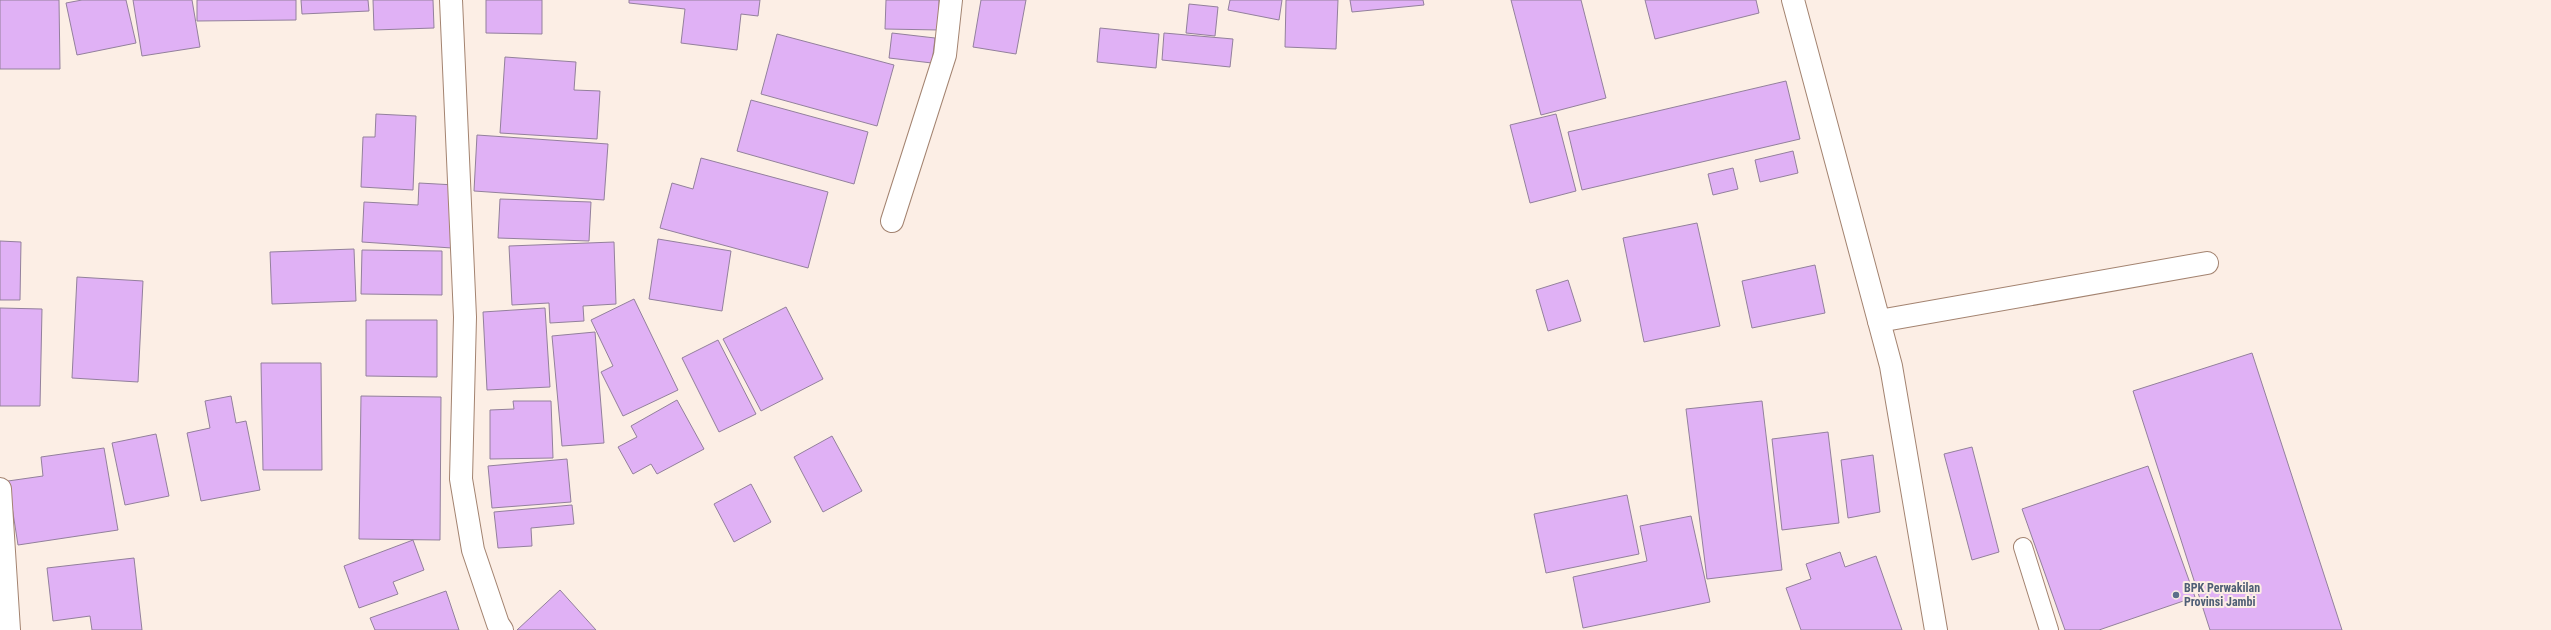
<svg xmlns="http://www.w3.org/2000/svg" width="2551" height="630" font-family="'Roboto Condensed',sans-serif">
<style>
.building{fill:#e0b1f5;stroke:#93809c}
.lines{fill:none;stroke-linecap:round;stroke-linejoin:round}
.lane-casing{stroke:#a38370;stroke-width:20}
.street-casing{stroke:#a38370;stroke-width:24}
.lane{stroke:#fff;stroke-width:18}
.street{stroke:#fff;stroke-width:22}
.service-dot{fill:#5c6f8a;stroke:#fceee5;stroke-width:1.5}
.labels{text-anchor:middle;dominant-baseline:central;stroke-width:4;stroke-linejoin:round;paint-order:stroke}
.service-label{font-size:12px;font-weight:bold;fill:#4e5e75;stroke:#fceee5;text-anchor:start}
</style>
<rect width="100%" height="100%" fill="#fceee5"/>
<!-- building -->
<g class="building">
<path d="M0,0H59L60,69H0Z"/>
<path d="M82,0H126L136,43L77,55L66,3Z"/>
<path d="M133,0H192L200,47L142,56Z"/>
<path d="M197,0H296V20L197,21Z"/>
<path d="M301,0H368L369,11L302,14Z"/>
<path d="M373,0H433L434,28L374,30Z"/>
<path d="M486,0H542V34L486,33Z"/>
<path d="M629,0H760L758,16L741,14L737,50L681,43L685,9L629,3Z"/>
<path d="M886,0H939V30L885,29Z"/>
<path d="M981,0H1026L1016,54L973,47Z"/>
<path d="M1230,0H1282L1279,20L1228,10Z"/>
<path d="M1286,0H1338L1336,49L1285,47Z"/>
<path d="M1350,0H1423L1424,5L1352,12Z"/>
<path d="M1511,0H1581L1606,98L1541,115Z"/>
<path d="M1645,0H1756L1759,13L1655,39Z"/>
<path d="M1189,4L1218,7L1215,36L1186,33Z"/>
<path d="M1100,28L1159,34L1156,68L1097,62Z"/>
<path d="M892,33L935,38L932,63L889,58Z"/>
<path d="M1164,33L1233,39L1230,67L1162,60Z"/>
<path d="M777,34L894,65L877,126L761,94Z"/>
<path d="M505,57L576,62L574,90L600,91L597,139L500,133Z"/>
<path d="M1786,81L1800,139L1582,190L1568,132Z"/>
<path d="M751,100L868,132L854,184L737,151Z"/>
<path d="M376,114L416,116L413,190L361,187L363,137H375Z"/>
<path d="M1556,114L1576,191L1530,203L1510,125Z"/>
<path d="M477,135L608,144L604,200L474,191Z"/>
<path d="M1793,151L1798,173L1760,182L1755,160Z"/>
<path d="M701,158L828,192L808,268L660,228L672,183L693,189Z"/>
<path d="M1733,168L1738,189L1713,195L1708,174Z"/>
<path d="M419,183L455,185L452,248L362,242L364,202L418,205Z"/>
<path d="M500,199L591,202L589,241L498,238Z"/>
<path d="M1697,223L1720,326L1644,342L1623,238Z"/>
<path d="M658,239L731,251L722,311L649,299Z"/>
<path d="M0,241L21,242L20,300H0Z"/>
<path d="M614,242L616,304L583,306L584,321L550,323L549,303L512,305L509,246Z"/>
<path d="M354,249L356,301L272,304L270,252Z"/>
<path d="M362,250L442,251V295L361,294Z"/>
<path d="M1815,265L1825,313L1752,328L1742,281Z"/>
<path d="M77,277L143,281L138,382L72,378Z"/>
<path d="M1568,280L1581,321L1548,331L1536,290Z"/>
<path d="M634,299L678,390L623,416L601,372L613,366L591,320Z"/>
<path d="M786,307L823,379L761,411L723,339Z"/>
<path d="M0,308L42,309L40,406H0Z"/>
<path d="M545,308L550,387L487,390L483,312Z"/>
<path d="M366,320H437V377L366,376Z"/>
<path d="M595,332L604,443L562,446L552,336Z"/>
<path d="M718,340L756,414L719,432L682,358Z"/>
<path d="M2252,353L2342,630H2210L2133,391Z"/>
<path d="M261,363H321L322,470H263Z"/>
<path d="M231,396L236,423L246,421L260,490L201,501L187,433L210,428L205,401Z"/>
<path d="M361,396L441,397L440,540L359,539Z"/>
<path d="M677,400L704,449L657,474L651,464L633,474L618,447L637,437L631,426Z"/>
<path d="M513,401H551L553,458L490,459V410L514,409Z"/>
<path d="M1762,401L1782,570L1707,579L1686,409Z"/>
<path d="M1828,432L1839,523L1782,530L1772,439Z"/>
<path d="M156,434L169,496L125,505L112,443Z"/>
<path d="M832,436L862,491L823,512L794,457Z"/>
<path d="M1972,447L1999,552L1972,560L1944,454Z"/>
<path d="M104,448L118,530L18,545L8,481L43,476L41,457Z"/>
<path d="M1873,455L1880,512L1848,518L1841,460Z"/>
<path d="M567,459L571,502L492,508L488,466Z"/>
<path d="M2148,466L2195,597L2099,630H2065L2022,509Z"/>
<path d="M751,484L771,522L734,542L714,504Z"/>
<path d="M1627,495L1639,554L1546,573L1534,514Z"/>
<path d="M572,505L574,524L531,528L532,546L498,548L494,512Z"/>
<path d="M1691,516L1710,602L1583,628L1573,577L1647,561L1640,526Z"/>
<path d="M413,540L424,570L393,582L398,594L359,608L344,566Z"/>
<path d="M1840,552L1845,567L1876,556L1902,630H1801L1786,588L1811,579L1806,564Z"/>
<path d="M134,558L142,630H92L90,616L53,621L47,568Z"/>
<path d="M560,590L596,630H517Z"/>
<path d="M446,591L459,630H375L370,618Z"/>
</g>
<g class="lines">
<!-- lane casing -->
<g class="lane-casing">
<path id="lane" d="M2023,547L2049,630"/>
</g>
<!-- street casing -->
<g class="street-casing">
<g id="street">
<path d="M451,0L465,317L461,479L473,550L498,624L502,630"/>
<path d="M1793,0L1891,366L1936,630"/>
<path d="M892,221L945,55L951,0"/>
<path d="M1879,321L2207,263"/>
<path d="M0,489L9,630"/>
</g>
</g>
<!-- lane -->
<use href="#lane" class="lane"/>
<!-- street -->
<use href="#street" class="street"/>
</g>
<!-- markers -->
<circle class="service-dot" cx="2176" cy="595" r="4"/>
<g class="labels">
<!-- service labels -->
<g class="service-label">
<text x="2184" y="588">BPK Perwakilan<tspan x="2184" dy="14">Provinsi Jambi</tspan></text>
</g>
</g>
</svg>
